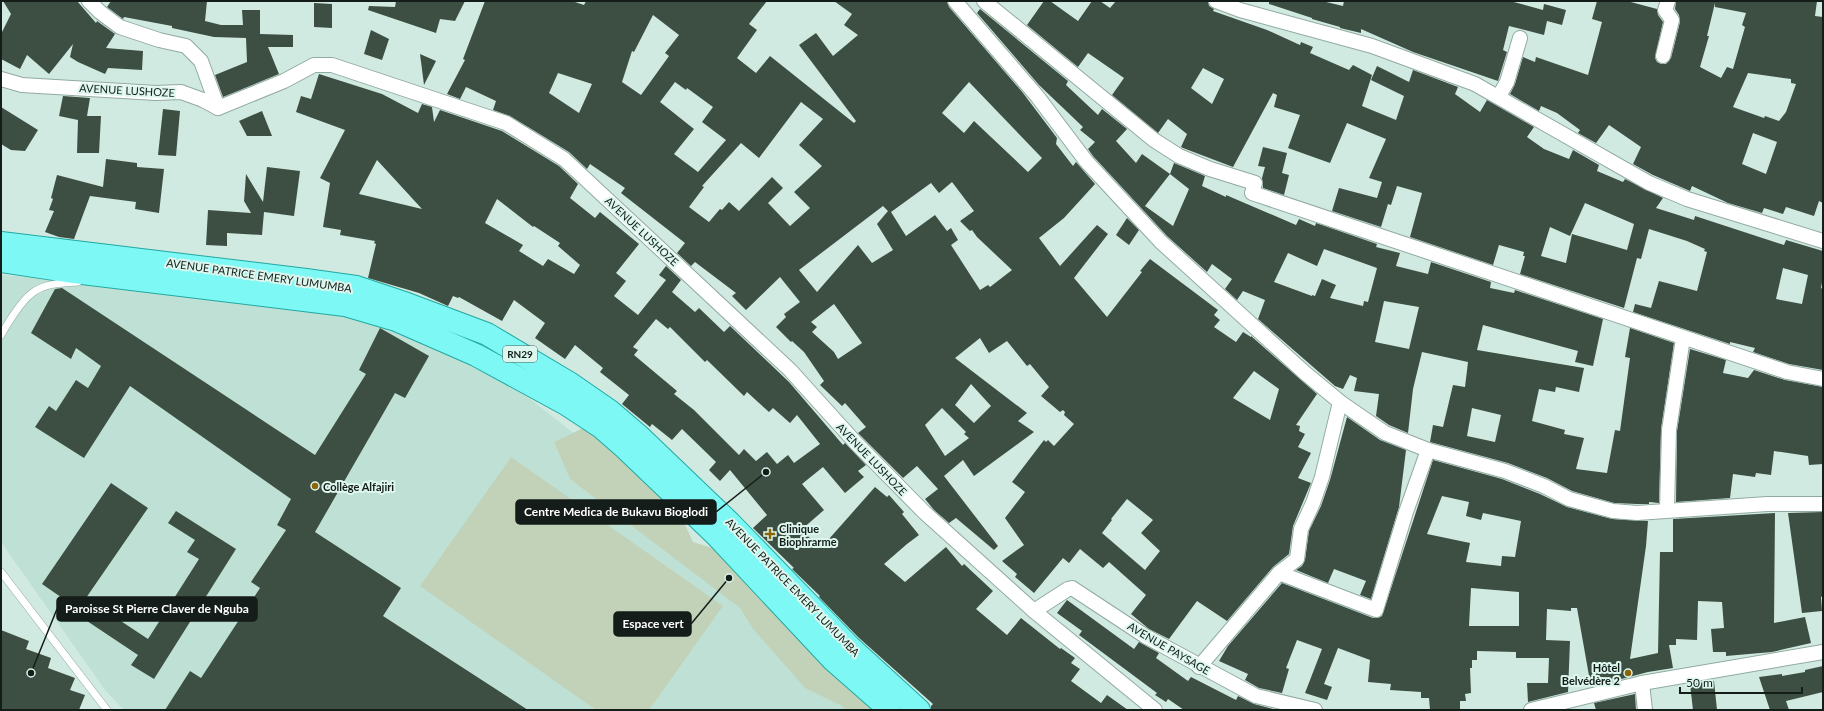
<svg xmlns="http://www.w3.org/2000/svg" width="1824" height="711" font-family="Lato,sans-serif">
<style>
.built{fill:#bfe1d5}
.green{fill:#c1d2b9}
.building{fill:#3d4f42;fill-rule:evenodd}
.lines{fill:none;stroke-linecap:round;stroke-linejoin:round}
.service-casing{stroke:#91aaa2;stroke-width:8}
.minor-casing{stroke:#91aaa2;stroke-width:16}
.primary-casing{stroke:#21a8a2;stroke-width:24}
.service{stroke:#fff;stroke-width:7}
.minor{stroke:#fff;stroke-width:14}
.primary{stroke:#7ef8f4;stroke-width:22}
.poi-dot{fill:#8d6407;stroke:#ddf7ee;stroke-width:1.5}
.labels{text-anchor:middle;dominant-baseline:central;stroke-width:4;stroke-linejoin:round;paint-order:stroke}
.shield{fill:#ddf7ee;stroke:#505e5a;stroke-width:1}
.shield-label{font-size:10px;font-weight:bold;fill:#141d1a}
.street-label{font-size:11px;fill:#141d1a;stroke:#ddf7ee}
.poi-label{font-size:11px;font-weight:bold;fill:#141d1a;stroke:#ddf7ee;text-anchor:start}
.leader{fill:none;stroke:#141d1a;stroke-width:1.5}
.callout-dot{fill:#141d1a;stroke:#ddf7ee;stroke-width:1.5}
.callout{fill:#141d1a;stroke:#141d1a;stroke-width:1.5}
.callout-label{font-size:12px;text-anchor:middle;font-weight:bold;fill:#fff}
</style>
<rect width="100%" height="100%" fill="#d0eae1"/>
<!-- built -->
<path class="built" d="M1,275L86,281L217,297L381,321L484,363L594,449L862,710H124L105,690L1,542Z"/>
<!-- green -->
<g class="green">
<path d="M594,423L669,490L693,542L737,556L890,710H845L842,706L805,688L753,629L740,608L570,479L554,442Z"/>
<path d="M511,457L723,606L649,710H596L420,586Z"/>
</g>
<!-- building -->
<g class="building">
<path d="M3,1H77L96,23L97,21L115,34L106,48L143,51L142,70L108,68L105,74L78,62L70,57L73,44L49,74L27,55L20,69L1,59V34L11,14Z"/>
<path d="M111,1H207L205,21L221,25H243L242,10H260V34L293,35V47H268L279,74L223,97L215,75L247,62L246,38L214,37L172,28V26L124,17L123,19L107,7Z"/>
<path d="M396,1H465L455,21L440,19L436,33L368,10L369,6L395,7Z"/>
<path d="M485,1H572L584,5L586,1H767L749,24L757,30L737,58L756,73L770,56L854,123L856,121L799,45L816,33L833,56L858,35L844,25L852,14L834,1H947L949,7L1023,93L1057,138L1056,144L1073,166L1076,162L1095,184L1064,218L1039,238L1060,266L1097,225L1108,234L1074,278L1107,317L1142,272L1140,271L1150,259L1218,310L1214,315L1220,320L1214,327L1236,342L1243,332L1251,337V336L1317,394L1296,425L1300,426L1299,431L1305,434L1298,447L1311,453L1298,478L1311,483L1293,526L1289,554L1273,567L1227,621L1197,601L1169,639L1149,629L1131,614L1146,595L1109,562L1103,568L1080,549L1069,563L1063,558L1034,593L1015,577L1017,574L1002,561L1024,545L1005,518L1025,492L1012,482L1044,440L1046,442L1048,440L1054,446L1074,424L1064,415L1065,412L1063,410L1060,412L1041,396L1049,387L1030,364L1027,366L1007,341L989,353L980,338L955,358L1027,413L1018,421L1034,432L974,476L963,460L944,476L998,546L994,550L956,518L949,523L934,510L925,499L938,489L917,466L903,478L858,433L866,427L845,403L842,406L820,385L824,381L804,352L792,341L791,342L776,327L786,317L784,314L800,302L780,277L746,310L732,296L736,293L695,262L691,266L677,253L685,243L621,193L625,188L590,164L587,169L569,152L510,116L493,110L496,101L466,87L460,99L447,94L465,60L463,59ZM653,15L679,35L665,53L669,56L641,95L622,82L632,51L634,52ZM558,73L592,84L579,113L549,93ZM675,82L686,90L687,88L713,107L702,122L726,140L698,172L674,154L694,129L660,102ZM969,82L1042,158L1028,172L974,121L964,133L942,113ZM801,102L823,119L799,145L822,166L794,192L810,208L790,226L768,203L783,188L772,177L739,211L729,202L722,210L720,209L709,222L689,207L704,187L702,186L741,143L759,158ZM952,182L974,211L960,221L970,231L972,230L977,237L1012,270L990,287L988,285L980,290L951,245L958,240L951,228L947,231L935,215L906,236L891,212L931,183L939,193ZM883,206L888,211L877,224L893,250L872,263L858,245L817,292L799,270ZM834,304L862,343L838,359L834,352L812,332L817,327L811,322ZM1254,371L1279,389L1270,420L1233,398ZM971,384L991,406L974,423L955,405ZM942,408L966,432L964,434L969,438L945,456L925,425ZM1127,499L1153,520L1141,533L1160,551L1145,570L1102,533L1112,520L1111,519Z"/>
<path d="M1044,1H1050L1078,21L1092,1H1100L1110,8L1116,1H1208L1209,6L1214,9L1213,11L1267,30L1300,45L1301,42L1313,47L1310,53L1349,70L1353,65L1372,75L1362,106L1396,120L1404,96L1371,80L1377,66L1409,82L1413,70L1458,87L1455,94L1480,112L1487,100L1534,127L1527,137L1544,149L1569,159L1573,150L1599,165L1597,171L1623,182L1625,179L1663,198L1656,208L1694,220L1695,216L1784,245L1786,240L1823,251V277L1821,288L1823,289V370L1789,364L1753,352L1755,348L1730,342V344L1633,312L1635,304L1651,308L1659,281L1697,291L1707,252L1704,251L1705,249L1687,241L1649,229L1641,259L1637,258L1624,308L1520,274L1525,256H1523L1524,252L1499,245L1493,265L1410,237L1422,193L1397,186L1391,205L1388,204L1381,227L1332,211L1339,188L1377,198L1382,182L1369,178L1386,139L1347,123L1330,163L1288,148L1300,115L1274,107L1277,95L1273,93L1233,167L1183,148L1181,147L1187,134L1168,119L1158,133L1112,95L1124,78L1088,53L1078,67L1027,25ZM1203,68L1224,79L1212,104L1191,88ZM1585,203L1634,224L1627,250L1572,234L1566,263L1541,256L1550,227L1570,236ZM1783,268L1808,275L1802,304L1776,299Z"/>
<path d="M1269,1H1322L1343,6L1344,1H1510L1543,10L1544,4L1566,10L1562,25L1547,21L1544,35L1509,26L1503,50L1507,52L1498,81L1413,52L1361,29V33L1340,28V27L1312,19V18L1269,4Z"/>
<path d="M1597,1H1627L1657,9L1658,15L1663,22L1655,58L1657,62L1661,64H1666L1671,58L1680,22L1679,15L1675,9L1676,1H1817L1815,16L1823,17V203L1819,201L1814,216L1786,207L1783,214L1764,208L1762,213L1728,203L1692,186L1690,191L1653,175L1633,164L1641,147L1609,125L1596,143L1578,133L1580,130L1557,113L1541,106L1539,111L1510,94L1515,84L1523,57L1535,62L1536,57L1588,75L1602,22L1592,19ZM1715,3V7L1746,13L1742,25L1745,27L1733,69L1727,67L1721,78L1700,67L1709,36H1707ZM1748,73L1791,79V83L1796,84L1786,112L1779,121L1765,116L1764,118L1733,107ZM1753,133L1777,142L1766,174L1742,164Z"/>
<path d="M314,3L332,4V28L314,27Z"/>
<path d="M980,9L1068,81L1066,85L1098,115L1102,109L1127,129L1116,141L1136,163L1142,154L1170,174L1145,206L1173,226L1189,189L1170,174L1174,163L1205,176L1202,186L1226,197V195L1296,225L1299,219L1315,226L1316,223L1377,244L1376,247L1400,253L1396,266L1428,274L1431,262L1491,282L1490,288L1514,293L1515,290L1603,319L1593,366L1575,362L1578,351L1483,325L1477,350L1584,368L1579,392L1556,387L1555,392L1539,389L1532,421L1565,430L1564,434L1584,438L1576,469L1607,473L1615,430L1620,431L1630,358L1625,357L1630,328L1674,343L1661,429L1659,503L1649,502V504H1637L1614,503L1572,491L1547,478L1508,463L1430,442L1433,425L1443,427L1453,385L1465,387L1468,362L1422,352L1413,389L1408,433L1389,425L1376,416L1379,394L1354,391L1357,378L1350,375L1343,389L1335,386L1258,319L1265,300L1243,291L1237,300L1225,289L1232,279L1212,264L1207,272L1167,236L1093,156L1088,149L1095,142L1080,130L1083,127L1039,85L977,13ZM1324,249L1377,268L1368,302L1364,301L1363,306L1330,298L1336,285L1322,279L1315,296L1312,295V296L1274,282L1288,253L1317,266ZM1384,301L1419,307L1409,349L1375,342ZM1472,408L1501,415L1495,442L1467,436Z"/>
<path d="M371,30L389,39L382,60L364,54Z"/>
<path d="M420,54L436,61L424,85Z"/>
<path d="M319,74L382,94L418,113L422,104L432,107L434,122L440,110L502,131L559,166L578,184L570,198L595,218L600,212L639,244L616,273L626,281L614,296L638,315L666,280L659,275L666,266L681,280L672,292L695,312L699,308L724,332L730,326L789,382L843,445L845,443L866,465L858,471L864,477L845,493L823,467L802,484L824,510L801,530L821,548L875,487L887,497L889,495L904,512L902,514L919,535L907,544L884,564L905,582L946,547L962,566L964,564L993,591L976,609L1007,635L1021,618L1060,649L1061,648L1075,658L1071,663L1080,669L1071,681L1101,703L1107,695L1128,710H931V706L933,704L858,637L819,597L820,596L792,569L794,568L753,528L767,515L730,470L720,481L709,470L716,462L682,429L672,440L652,424L650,427L622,404L629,395L600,372L603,368L575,345L565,359L535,338L545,323L514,300L502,321L459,297L458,298L453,296L448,306L419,293L368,278L376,244L374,243L375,241L340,235L341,230L323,227L330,183L320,178L345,130L296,112L301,96L311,99ZM377,160L422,209L359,194ZM497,199L533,227L534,226L560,243L558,246L580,265L574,274L548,259L543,266L519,251L523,245L485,223ZM656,319L668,329L670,327L705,362L707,360L744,396L747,392L769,412L773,408L790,423L797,415L820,444L794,463L788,455L777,464L767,452L756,461L744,449L739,455L694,410L674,394L677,391L634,355L638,350L633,347Z"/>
<path d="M63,96L90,98L87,116H101L99,153H77L78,120L59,116Z"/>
<path d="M1,107L38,130L25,151L11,150L1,144Z"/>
<path d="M163,109L180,111L176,156L158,155Z"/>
<path d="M262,111L272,136H247L239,121Z"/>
<path d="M1263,147L1287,153L1282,173L1289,175L1284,195L1263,188L1262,178L1265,167L1258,166Z"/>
<path d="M106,159L137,163V167L164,169L159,213L135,209L136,202L90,196L74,239L59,237L45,232L54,211L49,210L53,199L51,198L57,175L103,187Z"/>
<path d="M267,167L300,171L294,216L264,212L262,235L227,233V246L206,245L208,210L251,213L244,201L246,174L263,202Z"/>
<path d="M1127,218L1139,230L1129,245L1116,235Z"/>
<path d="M62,288L315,455L366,374L359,370L380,328L429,356L405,398L395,393L315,532L401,588L383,616L528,710H165L190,671L201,678L260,588L251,582L286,530L277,525L291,499L130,386L84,458L35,427L49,406L56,411L76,380L88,388L101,366L76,348L71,359L31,333L55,289Z"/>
<path d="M1690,349L1726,360L1723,373L1748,378L1754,370L1785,380L1823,387V464L1809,465L1808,456L1774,451L1771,475L1756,473L1755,477L1733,474L1730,498L1676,502L1677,431Z"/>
<path d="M1347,417L1380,440L1406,450L1399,507L1371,599L1360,595L1366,581L1334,569L1328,583L1296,570L1302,566L1305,560L1309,531L1321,506L1330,480Z"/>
<path d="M1433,460L1502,479L1540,494L1567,507L1612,519L1648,521L1646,546L1630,659L1658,653L1660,552H1673V519L1775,513L1774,623L1805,617L1811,643L1772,652L1726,656V652H1713L1711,629L1724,628L1722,602L1698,601L1697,640L1676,639V645H1669L1673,668L1648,672L1591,687L1577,608H1571V611L1547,609L1546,640L1570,641L1568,692L1528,702L1527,683H1548L1549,658H1516V652L1477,651V660H1472V668H1470L1471,693L1465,694L1466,701H1460V710H1430L1429,698H1421V692L1390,690L1391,684L1368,682L1370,660L1338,648L1324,684L1332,687L1327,700L1305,693L1322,649L1297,640L1286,668L1289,669L1282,693L1259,688L1245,680L1248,674L1219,661L1228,646L1282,583L1373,618H1378L1382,616ZM1442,496L1469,502L1466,516L1481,520L1483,513L1521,521L1515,557L1502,556L1501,566L1466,562L1470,543L1427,534ZM1471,588L1519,592V626H1469Z"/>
<path d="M111,483L148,508L86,598L148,639L199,559L187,552L195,540L168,523L176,511L236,549L154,679L131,665L138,655L78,615L81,611L42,584Z"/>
<path d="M1823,512V596L1821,597L1822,611L1802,613L1788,513Z"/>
<path d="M1067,600L1134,649L1139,642L1159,653L1156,658L1188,681L1191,677L1236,700L1238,696L1254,704L1277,710H1184L1168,699L1166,702L1155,695L1157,693L1079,635L1082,631L1057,613Z"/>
<path d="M1,630L29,641L26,649L51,658L48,668L75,678L70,690L85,695L79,710H1Z"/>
<path d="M1823,666V692L1786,701L1789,710H1770L1759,677L1782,674V676L1805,672V670Z"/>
<path d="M1714,681L1717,710H1693L1690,684Z"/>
<path d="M1635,694L1636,710H1596L1594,703Z"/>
</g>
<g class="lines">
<!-- service casing -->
<g class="service-casing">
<g id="service">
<path d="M1,335C9,321 22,299 35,291C47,283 64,283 78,282"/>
<path d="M1,572L107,710"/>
</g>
</g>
<!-- minor casing -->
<g class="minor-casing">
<g id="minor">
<path d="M89,1L100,12L120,27L159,40L186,46L201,61L218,108"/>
<path d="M955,1L1037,96L1086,161L1161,242L1305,373L1340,402L1385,433L1428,450L1505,471L1544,486L1569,499L1613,511L1637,513L1767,504H1823"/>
<path d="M984,1L1154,140L1179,156L1210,169L1255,183L1252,193L1787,372L1823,379"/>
<path d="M1216,1L1240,10L1372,46L1475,84L1649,183L1687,199L1823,241"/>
<path d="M1663,56L1672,20L1665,10L1668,1"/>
<path d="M1,79L22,85L156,93L181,92L203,100L218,108L284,81L314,65H332L506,123L564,159L790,370L855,442L924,512L1034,611L1155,710"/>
<path d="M1499,96L1507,82L1520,38"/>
<path d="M1667,509L1669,430L1683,338"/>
<path d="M1279,573L1297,559L1301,529L1313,503L1322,477L1340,402"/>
<path d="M1034,611L1068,589L1072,588L1145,636L1256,696L1315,710"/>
<path d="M1199,667L1279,573L1376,610L1406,512L1428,450"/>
<path d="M1642,683L1645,710"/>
<path d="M1531,710L1642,683L1823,652"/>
</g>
</g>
<!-- primary casing -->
<g class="primary-casing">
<g id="primary">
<path d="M1,243L306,280L356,287L407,304L487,334L571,384L610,411L638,435L730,523L849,646L919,710"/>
<path d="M1,261L74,272L345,305L396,320L476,355L566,404L601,427L625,448L716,535L833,660L890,710"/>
</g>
</g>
<!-- service -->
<use href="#service" class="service"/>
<!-- minor -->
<use href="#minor" class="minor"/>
<!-- primary -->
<use href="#primary" class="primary"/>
</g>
<!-- markers -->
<g class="poi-dot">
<circle cx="315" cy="486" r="4"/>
<path d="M768 528h4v4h4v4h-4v4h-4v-4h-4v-4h4z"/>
<circle cx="1628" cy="673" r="4"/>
</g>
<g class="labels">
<!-- shield labels -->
<rect class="shield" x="503" y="346" width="34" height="16" rx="3"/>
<g class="shield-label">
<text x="520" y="354">RN29</text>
</g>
<!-- street labels -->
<g class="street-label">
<text transform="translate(127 90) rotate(3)">AVENUE LUSHOZE</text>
<text transform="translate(642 231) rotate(43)">AVENUE LUSHOZE</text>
<text transform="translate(259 275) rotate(8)">AVENUE PATRICE EMERY LUMUMBA</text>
<text transform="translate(872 459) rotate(46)">AVENUE LUSHOZE</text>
<text transform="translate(793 587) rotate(46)">AVENUE PATRICE EMERY LUMUMBA</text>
<text transform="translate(1169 648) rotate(30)">AVENUE PAYSAGE</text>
</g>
<!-- poi labels -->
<g class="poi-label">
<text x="323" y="486">Collège Alfajiri</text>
<text x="779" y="528">Clinique<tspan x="779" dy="13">Biophrarme</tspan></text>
<text x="1620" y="667" text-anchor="end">Hôtel<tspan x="1620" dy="13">Belvédère 2</tspan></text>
</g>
</g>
<!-- callouts -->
<path class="leader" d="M766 472L716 512M31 673L57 609M729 578L691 624"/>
<g class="callout-dot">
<circle cx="766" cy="472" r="4"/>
<circle cx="31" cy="673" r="4"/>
<circle cx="729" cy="578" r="4"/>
</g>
<g class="callout">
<rect x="516" y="500" width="200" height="24" rx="4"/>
<rect x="57" y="597" width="200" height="24" rx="4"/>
<rect x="614" y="612" width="77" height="24" rx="4"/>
</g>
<g class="callout-label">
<text x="616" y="516">Centre Medica de Bukavu Bioglodi</text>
<text x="157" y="613">Paroisse St Pierre Claver de Nguba</text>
<text x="653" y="628">Espace vert</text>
</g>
<!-- border -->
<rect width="1824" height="711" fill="none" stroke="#141d1a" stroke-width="4"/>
<!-- scale -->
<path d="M1680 687v6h122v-6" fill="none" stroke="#141d1a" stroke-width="2"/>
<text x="1686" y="687" font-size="12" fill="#141d1a" stroke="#ddf7ee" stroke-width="3" paint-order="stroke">50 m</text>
</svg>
